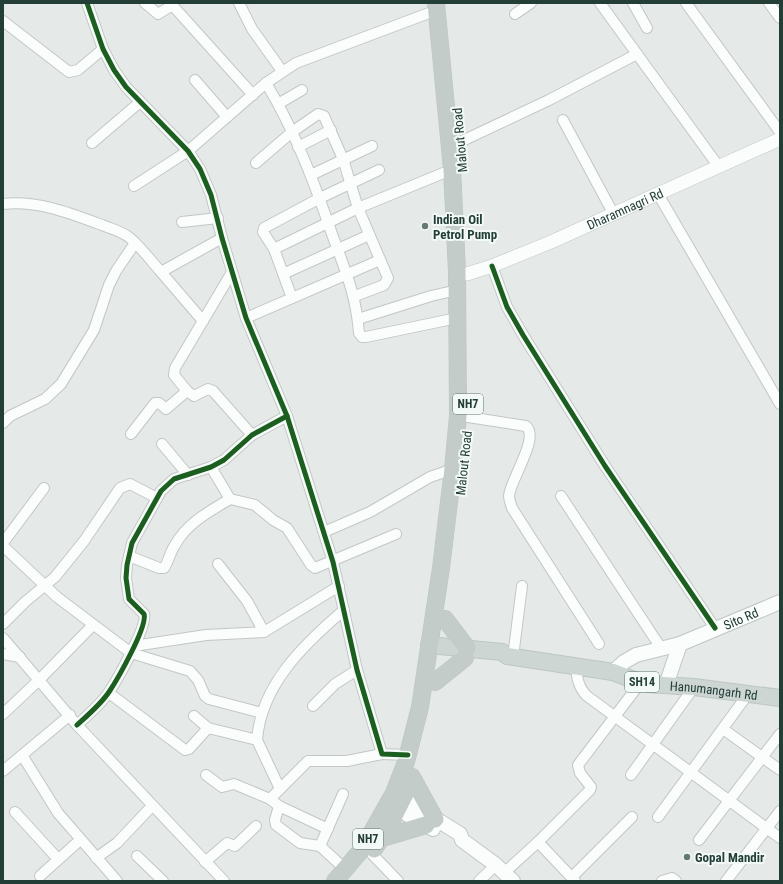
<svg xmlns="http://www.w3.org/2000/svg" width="783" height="884" font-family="'Roboto Condensed',sans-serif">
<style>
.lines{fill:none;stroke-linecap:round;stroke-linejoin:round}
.minor-casing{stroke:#c2c7c5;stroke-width:12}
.tertiary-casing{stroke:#c2c7c5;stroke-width:14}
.secondary-casing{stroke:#c0c7c5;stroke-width:16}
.primary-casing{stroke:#bdc6c4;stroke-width:18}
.trunk-casing{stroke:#bdc6c4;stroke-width:18}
.minor{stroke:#fbfcfc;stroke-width:10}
.tertiary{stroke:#fbfcfc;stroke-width:13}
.secondary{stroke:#fbfcfc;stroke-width:14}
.primary{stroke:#ced6d4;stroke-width:16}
.trunk{stroke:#c4ccca;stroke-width:17}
.cycleway-casing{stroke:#f3f9f6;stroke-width:8}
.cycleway{stroke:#1b5e20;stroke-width:5}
.poi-dot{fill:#667a75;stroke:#f3f9f6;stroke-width:1.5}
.labels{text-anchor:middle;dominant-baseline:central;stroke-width:4;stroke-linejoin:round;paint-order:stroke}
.shield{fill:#f3f9f6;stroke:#617670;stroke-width:1}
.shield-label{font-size:12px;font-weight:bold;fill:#223e37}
.street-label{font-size:13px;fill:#223e37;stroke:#f3f9f6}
.poi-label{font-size:13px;font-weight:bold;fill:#223e37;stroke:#f3f9f6;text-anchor:start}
</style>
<rect width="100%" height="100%" fill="#e5eae8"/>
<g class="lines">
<!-- minor casing -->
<g class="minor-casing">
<g id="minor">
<path d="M87,3L103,49L114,70L126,87L188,151L200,169L211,195L222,238L246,318L287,416L333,562L357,670L382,754L408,755"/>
<path d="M145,3L158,14L171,6L174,7L253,95"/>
<path d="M239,3L252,29L282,71"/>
<path d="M600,3L719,167"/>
<path d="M633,3L647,28"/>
<path d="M686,3L780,132"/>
<path d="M769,3L780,18"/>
<path d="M515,14L531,3"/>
<path d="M3,21L69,72L78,70L103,49"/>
<path d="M195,80L227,117"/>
<path d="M266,83C295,131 314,182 332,234C345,270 356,294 359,333L362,337H366L457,318"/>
<path d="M278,104L302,90"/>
<path d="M563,120L613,213"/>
<path d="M460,142L549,100L637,54"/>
<path d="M92,143L140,102"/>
<path d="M298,147L331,130"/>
<path d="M256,163L292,132L318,114L324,116L343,159L358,208L388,278L384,285L355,296"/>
<path d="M311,175L372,146"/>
<path d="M134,186L188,151L266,83L296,63L437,10"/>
<path d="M658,194L780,404"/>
<path d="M3,204C37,200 70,213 102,225C111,229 122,231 130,238C142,248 151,261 161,272L222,238"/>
<path d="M182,222L218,218"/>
<path d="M274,249L358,208L463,165"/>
<path d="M492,266L507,307L523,335L605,466L715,628"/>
<path d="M161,272L203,321"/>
<path d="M232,272L175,368L174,375L187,391L194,396L208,389L213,391L252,435"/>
<path d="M283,274L369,235"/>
<path d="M292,298L274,249L263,232L264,228L320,198L379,170"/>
<path d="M246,318L380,260"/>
<path d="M358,319L431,296L457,290"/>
<path d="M468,417L526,426C540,438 510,480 509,496C509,500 511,504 512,508L599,644"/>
<path d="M3,423L10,416L45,399L61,384L94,330L109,285L116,271L135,243"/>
<path d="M131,434L155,403H159L166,409L187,391"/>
<path d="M162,444L188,475"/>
<path d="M211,467L230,499L255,505L273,520L287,528L311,565L315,568L396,534"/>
<path d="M561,496L661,648"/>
<path d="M324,532L370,512L430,477L453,469"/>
<path d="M3,543L44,488"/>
<path d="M3,546L57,597L131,653L190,671L198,680L205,696L209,699L262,713"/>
<path d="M129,556L159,568H164C169,561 170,552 175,545C187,523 210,511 230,499"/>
<path d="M218,564L247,601L264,632"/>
<path d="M3,624L25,602L55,577L84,541L120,488L130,484L157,498"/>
<path d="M3,638L77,725L224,881"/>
<path d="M134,646L206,635L264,632L339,586"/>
<path d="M3,654L20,657"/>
<path d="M513,657L522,586"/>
<path d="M576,666C577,678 578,687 587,696L780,838"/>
<path d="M109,693L185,750L189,749L208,728"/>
<path d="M313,706L335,684L357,670"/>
<path d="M3,714L39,680L93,625"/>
<path d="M194,716L208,728L257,740L280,789L270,799"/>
<path d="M77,725C88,715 101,704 109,692C117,680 148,626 144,614L129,599L126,578L127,565L132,543L161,491L174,479L211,467L224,460L252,435L287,416"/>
<path d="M723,729L780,770"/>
<path d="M257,740C261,685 304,644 344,610"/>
<path d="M22,755L58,813L117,881"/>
<path d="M3,771L70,715"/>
<path d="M206,775L222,787L234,784L270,799L279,806L328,829"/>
<path d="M631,775L694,687"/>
<path d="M280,789L308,761H347L382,754"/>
<path d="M343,794L320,846L346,870"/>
<path d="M279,806L275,820L276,825L300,843L320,846"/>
<path d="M15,812L58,859"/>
<path d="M658,817L748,694"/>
<path d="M699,840L780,734"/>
<path d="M538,842L575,881"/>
<path d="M372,854L398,881"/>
<path d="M137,856L163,881"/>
<path d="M96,858L117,843L152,806"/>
<path d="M205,862L227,843L235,846L256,826"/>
<path d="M504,873L538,842L590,790L591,787L580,773L578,765L641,682"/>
<path d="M40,876L80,840"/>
<path d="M572,877L632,817"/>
<path d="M479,881L496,865"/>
<path d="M662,881L672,878L676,881"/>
<path d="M726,881L780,811"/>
</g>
</g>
<!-- tertiary casing -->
<g class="tertiary-casing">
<g id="tertiary">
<path id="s1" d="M467,274L492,266L551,242L780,139"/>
</g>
</g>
<!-- secondary casing -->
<g class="secondary-casing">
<g id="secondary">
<path id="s2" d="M613,672L624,662L636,655L680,644L780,602"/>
<path d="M666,685L680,644"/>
<path d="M394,793L460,834L462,840L496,865L513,881"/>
<path d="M388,804L433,829"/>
</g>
</g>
<!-- primary casing -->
<g class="primary-casing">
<g id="primary">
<path id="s3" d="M429,645L502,652L507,656L613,672L631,679L648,684L694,687L780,698"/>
</g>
</g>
<!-- trunk casing -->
<g class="trunk-casing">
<g id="trunk">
<path d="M445,619L467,648"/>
<path d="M435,682L465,658"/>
<path d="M412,777L435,819"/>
<path d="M382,838L426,825"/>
<path d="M374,849L389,826L406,792"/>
<path d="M335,881L363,848L394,793L406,762L420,707L441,568L453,469L458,416L457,272L452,169L436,3"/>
</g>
</g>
<!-- minor -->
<use href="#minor" class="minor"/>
<!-- tertiary -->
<use href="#tertiary" class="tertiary"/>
<!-- secondary -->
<use href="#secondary" class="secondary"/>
<!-- primary -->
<use href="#primary" class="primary"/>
<!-- trunk -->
<use href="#trunk" class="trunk"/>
<!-- cycleway casing -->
<g class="cycleway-casing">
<g id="cycleway">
<path d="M87,3L103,49L114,70L126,87L188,151L200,169L211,195L222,238L246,318L287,416L333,562L357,670L382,754L408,755"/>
<path d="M492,266L507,307L523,335L605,466L715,628"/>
<path d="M77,725C88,715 101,704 109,692C117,680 148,626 144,614L129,599L126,578L127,565L132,543L161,491L174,479L211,467L224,460L252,435L287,416"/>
</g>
</g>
<!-- cycleway -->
<use href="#cycleway" class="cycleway"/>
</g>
<!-- markers -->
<g class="poi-dot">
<circle cx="425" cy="226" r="4"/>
<circle cx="687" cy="857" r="4"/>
</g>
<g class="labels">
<!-- shield labels -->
<g class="shield">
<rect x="453" y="394" width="30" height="20" rx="3"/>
<rect x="625" y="672" width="34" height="20" rx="3"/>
<rect x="353" y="829" width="30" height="20" rx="3"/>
</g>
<g class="shield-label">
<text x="468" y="404">NH7</text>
<text x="642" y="682">SH14</text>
<text x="368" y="839">NH7</text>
</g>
<!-- street labels -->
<g class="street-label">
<text transform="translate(460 140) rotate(-95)">Malout Road</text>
<text stroke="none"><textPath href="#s1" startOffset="171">Dharamnagri Rd</textPath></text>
<text transform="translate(464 463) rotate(-84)">Malout Road</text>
<text stroke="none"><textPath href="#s2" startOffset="140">Sito Rd</textPath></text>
<text stroke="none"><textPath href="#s3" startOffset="290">Hanumangarh Rd</textPath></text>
</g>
<!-- poi labels -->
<g class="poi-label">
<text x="433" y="219">Indian Oil<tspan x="433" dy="15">Petrol Pump</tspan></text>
<text x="695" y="857">Gopal Mandir</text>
</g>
</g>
<!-- border -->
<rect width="783" height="884" fill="none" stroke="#223e37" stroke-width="8"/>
</svg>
